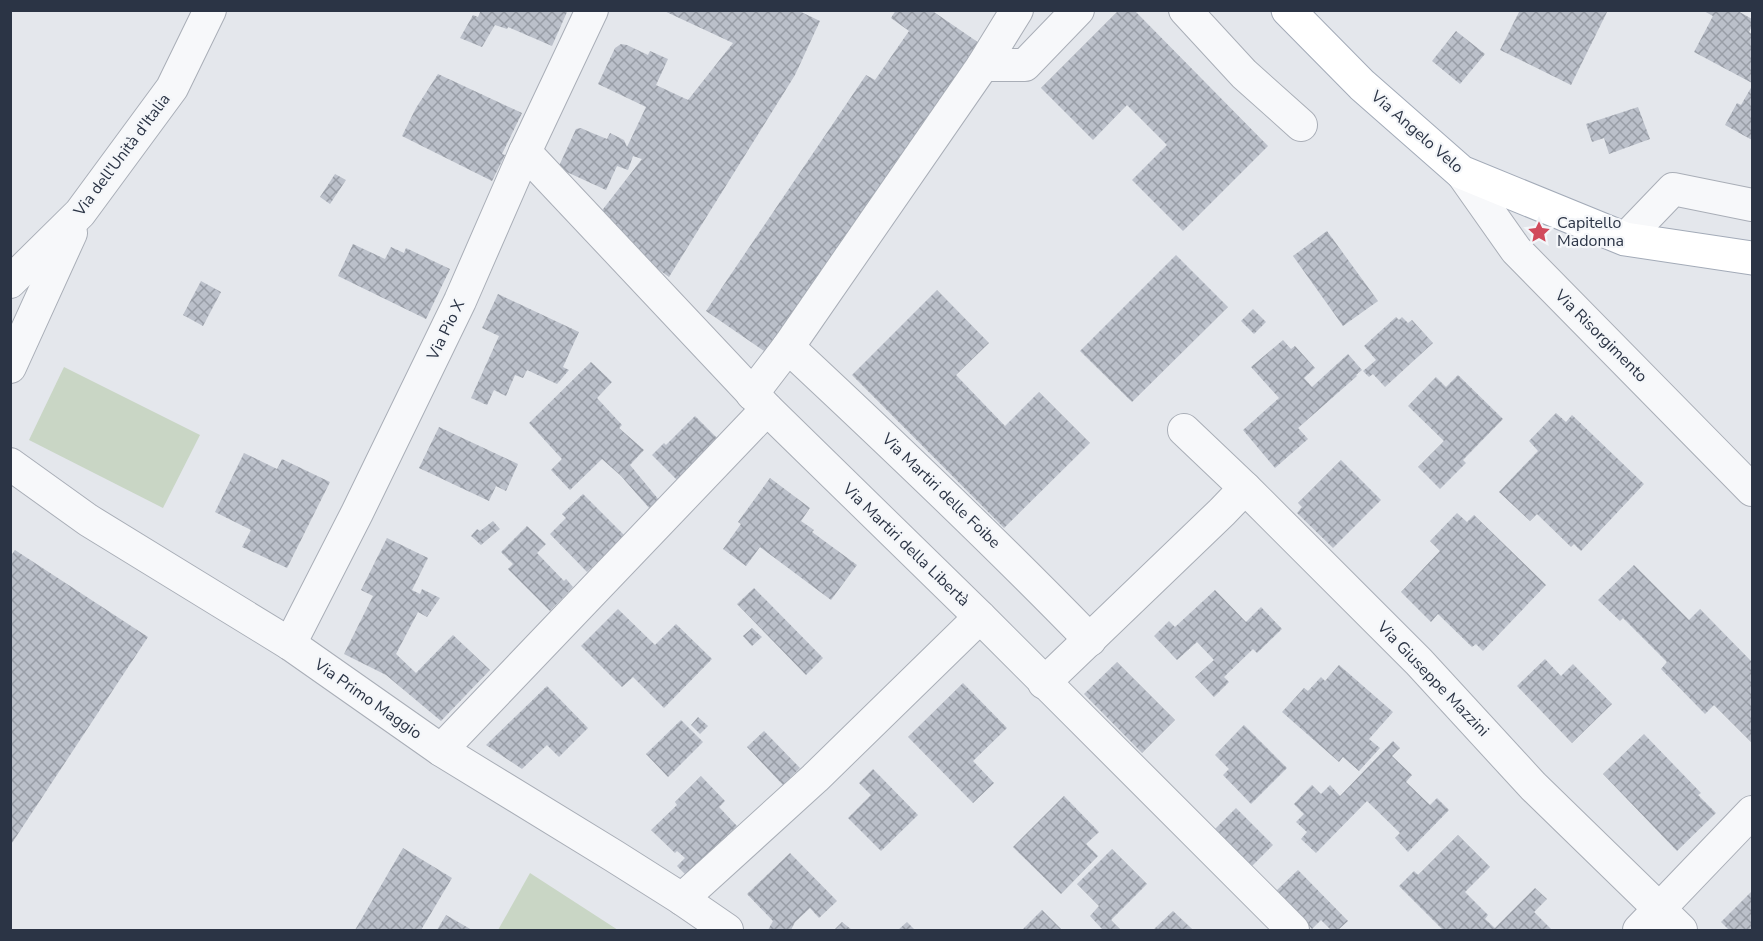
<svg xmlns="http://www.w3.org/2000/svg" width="1763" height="941" font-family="'Nunito Sans',sans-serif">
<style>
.pitch{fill:#c9d6c5}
.building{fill:url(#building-cross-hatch)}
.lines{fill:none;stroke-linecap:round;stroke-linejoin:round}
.minor-casing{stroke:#a9aeb7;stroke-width:34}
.major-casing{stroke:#a3abb8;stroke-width:35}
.minor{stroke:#f7f8fa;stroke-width:32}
.major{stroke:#fff;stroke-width:33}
.labels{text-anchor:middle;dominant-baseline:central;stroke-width:4.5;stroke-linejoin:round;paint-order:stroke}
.street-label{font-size:16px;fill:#2b3445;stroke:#f4f6f9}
.poi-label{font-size:16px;fill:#2b3445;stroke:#f4f6f9;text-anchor:start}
</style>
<defs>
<pattern id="building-cross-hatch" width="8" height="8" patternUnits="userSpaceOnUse" patternTransform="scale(1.5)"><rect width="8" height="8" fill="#bbc0ca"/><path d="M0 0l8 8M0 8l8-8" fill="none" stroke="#989da6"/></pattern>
</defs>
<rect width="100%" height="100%" fill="#e4e7ec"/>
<!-- pitch -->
<g class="pitch">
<path d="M64,367L200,435L163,508L29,440Z"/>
<path d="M530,873L618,930H498Z"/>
</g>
<!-- building -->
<g class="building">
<path d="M481,10H565L567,12L552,46L508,27L507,29L495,25L482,47L460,38L473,15L478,17Z"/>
<path d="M662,10H797L820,21L795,75L669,277L593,222L642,159L633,156L628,170L617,166L606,190L558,168L576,129L581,128L585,130L607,139L610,133L624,140L627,147L646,107L598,84L615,48L621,44L627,45L648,55L650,51L668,59L656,85L688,100L733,43Z"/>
<path d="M896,10H931L982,45L770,355L706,311L866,75L875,80L909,31L891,18Z"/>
<path d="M1119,10H1134L1268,146L1183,231L1132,180L1167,145L1127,105L1093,140L1041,88Z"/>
<path d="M1520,10H1608L1571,85L1500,50Z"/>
<path d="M1702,10H1736L1752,19V26L1749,32L1752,34V83L1694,52L1713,16Z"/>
<path d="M1456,31L1485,54L1460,84L1432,61Z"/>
<path d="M438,74L522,113L502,154L505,155L492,181L402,136L416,108Z"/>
<path d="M1752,86V140L1725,125L1737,103L1741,105Z"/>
<path d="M1638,107L1650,139L1609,154L1604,138L1592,142L1586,124Z"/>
<path d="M335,174L346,180L330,204L320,197Z"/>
<path d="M1327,231L1378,301L1343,326L1293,256Z"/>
<path d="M353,244L385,259L391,247L404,253L406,248L450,269L426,319L338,276Z"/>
<path d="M1176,255L1228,307L1132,402L1080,351Z"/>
<path d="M201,281L221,292L203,326L183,315Z"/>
<path d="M937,290L989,343L956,375L1005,426L1039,392L1090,443L1004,528L852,375Z"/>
<path d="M498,294L579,332L563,367L569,370L557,384L527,370L523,378L515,375L506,396L494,390L487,405L471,398L499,336L482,328Z"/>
<path d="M1253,309L1266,322L1254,334L1241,321Z"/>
<path d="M1396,317L1399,320L1402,317L1408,323L1412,320L1433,343L1385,387L1373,374L1369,377L1363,371L1376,360L1364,346Z"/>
<path d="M1283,340L1291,349L1295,346L1315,368L1304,378L1312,387L1348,354L1362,370L1356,375L1357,376L1298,428L1308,439L1275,468L1243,430L1279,398L1251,367Z"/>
<path d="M591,362L612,382L597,398L622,425L619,428L644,450L630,465L659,500L650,509L621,476L602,459L570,490L551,470L562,459L529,423Z"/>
<path d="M1458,375L1503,419L1463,460L1466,463L1440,489L1418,467L1444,441L1408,406L1436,377L1446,387Z"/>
<path d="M1556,413L1566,422L1572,415L1644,484L1581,551L1574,544L1571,547L1537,514L1530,521L1499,492L1538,451L1529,441Z"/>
<path d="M695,416L718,439L688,468L690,469L678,481L652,455L664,443L666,445Z"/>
<path d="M439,427L518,464L506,491L496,486L489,501L419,468Z"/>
<path d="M244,453L277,469L282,459L330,482L287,568L242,547L251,530L215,512Z"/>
<path d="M1341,460L1381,500L1333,548L1297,513L1302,507L1298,503Z"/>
<path d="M770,478L810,508L801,521L814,530L812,532L857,565L831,600L760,547L746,566L723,549L741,524L738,522Z"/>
<path d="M583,494L625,536L587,572L550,534L566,518L562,514Z"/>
<path d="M1457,513L1467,522L1474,515L1546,585L1483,651L1476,644L1472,647L1438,614L1431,622L1401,592L1440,551L1430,541Z"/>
<path d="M493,521L500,529L481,545L471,536L477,529L480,531Z"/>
<path d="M527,526L546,544L537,553L564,581L566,579L573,587L550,611L508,569L513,564L501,552Z"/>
<path d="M387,538L428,558L412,590L420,594L422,589L440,598L427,617L418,612L396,654L416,673L453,635L490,670L441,721L386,675L344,654L373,596L361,590Z"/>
<path d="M15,550L148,637L10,846V557Z"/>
<path d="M1634,565L1689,620L1700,609L1752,662V743L1714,705L1705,714L1661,669L1667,662L1623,618L1620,621L1598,600Z"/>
<path d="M754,588L823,658L806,675L737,604Z"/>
<path d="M1215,590L1246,622L1261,607L1282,629L1257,653L1253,649L1224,677L1229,682L1214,697L1195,677L1214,660L1197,642L1177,660L1154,636L1169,621L1175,627Z"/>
<path d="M618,609L655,645L676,624L712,659L664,708L633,677L622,687L581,646Z"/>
<path d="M752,628L762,637L752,646L743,636Z"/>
<path d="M1545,659L1561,676L1573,664L1612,704L1572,743L1517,686Z"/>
<path d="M1117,662L1175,720L1142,753L1084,694Z"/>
<path d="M1339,665L1393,712L1369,739L1380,748L1359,771L1343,757L1339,762L1282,712L1304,688L1308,691L1321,677L1325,681Z"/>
<path d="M963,683L1007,728L973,761L994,783L973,803L908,737Z"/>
<path d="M547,686L588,728L559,757L547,745L522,769L486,745Z"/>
<path d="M698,717L708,726L700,734L691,725Z"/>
<path d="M681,720L703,742L668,777L646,754Z"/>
<path d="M1244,725L1287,768L1251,804L1223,775L1229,769L1215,755Z"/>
<path d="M764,731L800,768L783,785L747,747Z"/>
<path d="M1644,734L1701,793L1698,795L1716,813L1677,851L1603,774Z"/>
<path d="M1393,741L1400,748L1392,756L1412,775L1406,782L1430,805L1437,798L1449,810L1408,852L1395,838L1400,833L1367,801L1316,853L1301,839L1307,832L1296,822L1304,814L1294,804L1312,785L1321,794L1330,785L1340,796Z"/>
<path d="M873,769L918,815L881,851L848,818L871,795L859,783Z"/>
<path d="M701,776L725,801L719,807L737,826L686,875L677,866L685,858L677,851L675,853L651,830L677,805L675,802Z"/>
<path d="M1064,796L1099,832L1086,844L1098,856L1061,894L1013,847Z"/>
<path d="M1236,808L1273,845L1252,866L1215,829Z"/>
<path d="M1458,835L1490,867L1465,892L1488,915L1485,919L1495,928L1535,888L1547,899L1534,912L1552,930H1443L1399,886L1414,871L1418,875Z"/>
<path d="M403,848L452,878L421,930H355Z"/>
<path d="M1112,849L1147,884L1111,920L1121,930H1101L1102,929L1090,916L1099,906L1077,884Z"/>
<path d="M790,853L837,901L819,918L810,908L795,922L791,930H768L773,921L747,894Z"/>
<path d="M1298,870L1348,921L1338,930H1331L1321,920L1312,929L1276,891Z"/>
<path d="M1752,891V930H1729L1721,922Z"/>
<path d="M1042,910L1062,930H1022Z"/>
<path d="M1173,911L1193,930H1153Z"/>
<path d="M446,915L472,930H437Z"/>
<path d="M842,922L852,930H834Z"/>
<path d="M907,922L915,930H898Z"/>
</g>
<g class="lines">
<!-- minor casing -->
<g class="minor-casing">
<g id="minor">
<path d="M1185,10L1244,74L1301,125"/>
<path d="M983,65H1025L1078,10"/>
<path d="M525,152L767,409L980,617L1293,930"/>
<path d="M1461,172L1516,250L1752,490"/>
<path d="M1625,239L1673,189L1752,205"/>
<path d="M10,282L80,213L172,88L210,10"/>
<path d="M788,347C891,443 992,539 1090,640"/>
<path d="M10,367L71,233"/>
<path d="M752,394L788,347L983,65L1017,10"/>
<path d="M1184,430L1245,488L1419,662L1533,786L1681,930"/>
<path d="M10,464L88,520L290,644L441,750L614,856L682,899L727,930"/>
<path d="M290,644L357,513L460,301L525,152L592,10"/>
<path d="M1044,683L1222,512L1245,488"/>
<path d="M441,750L767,409"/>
<path d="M682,899L815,778L980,617"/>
<path d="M1639,930L1752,812"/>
</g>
</g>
<!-- major casing -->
<g class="major-casing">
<path id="major" d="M1288,10L1362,85L1461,172L1625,239L1752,258"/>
</g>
<!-- minor -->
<use href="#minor" class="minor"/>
<!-- major -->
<use href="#major" class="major"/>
</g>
<!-- icons -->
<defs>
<g id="sight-bare" transform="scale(1.8)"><path d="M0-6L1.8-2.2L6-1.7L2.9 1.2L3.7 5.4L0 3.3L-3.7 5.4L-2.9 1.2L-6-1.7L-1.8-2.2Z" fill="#d1495b" stroke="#f4f6f9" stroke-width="2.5" paint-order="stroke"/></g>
</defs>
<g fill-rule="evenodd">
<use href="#sight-bare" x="1539" y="232"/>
</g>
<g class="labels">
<!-- street labels -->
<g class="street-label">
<text transform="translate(1417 132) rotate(41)">Via Angelo Velo</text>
<text transform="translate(122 155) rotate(-53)">Via dell'Unità d'Italia</text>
<text transform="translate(446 330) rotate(-64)">Via Pio X</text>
<text transform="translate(1601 336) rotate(45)">Via Risorgimento</text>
<text transform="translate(941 491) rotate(44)">Via Martiri delle Foibe</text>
<text transform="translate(906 545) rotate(44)">Via Martiri della Libertà</text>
<text transform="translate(1433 679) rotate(46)">Via Giuseppe Mazzini</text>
<text transform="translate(368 699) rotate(35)">Via Primo Maggio</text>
</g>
<!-- poi labels -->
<g class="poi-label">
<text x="1557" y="223">Capitello<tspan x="1557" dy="18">Madonna</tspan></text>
</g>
</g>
<!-- border -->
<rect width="1763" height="941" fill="none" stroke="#2b3445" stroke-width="24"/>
</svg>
